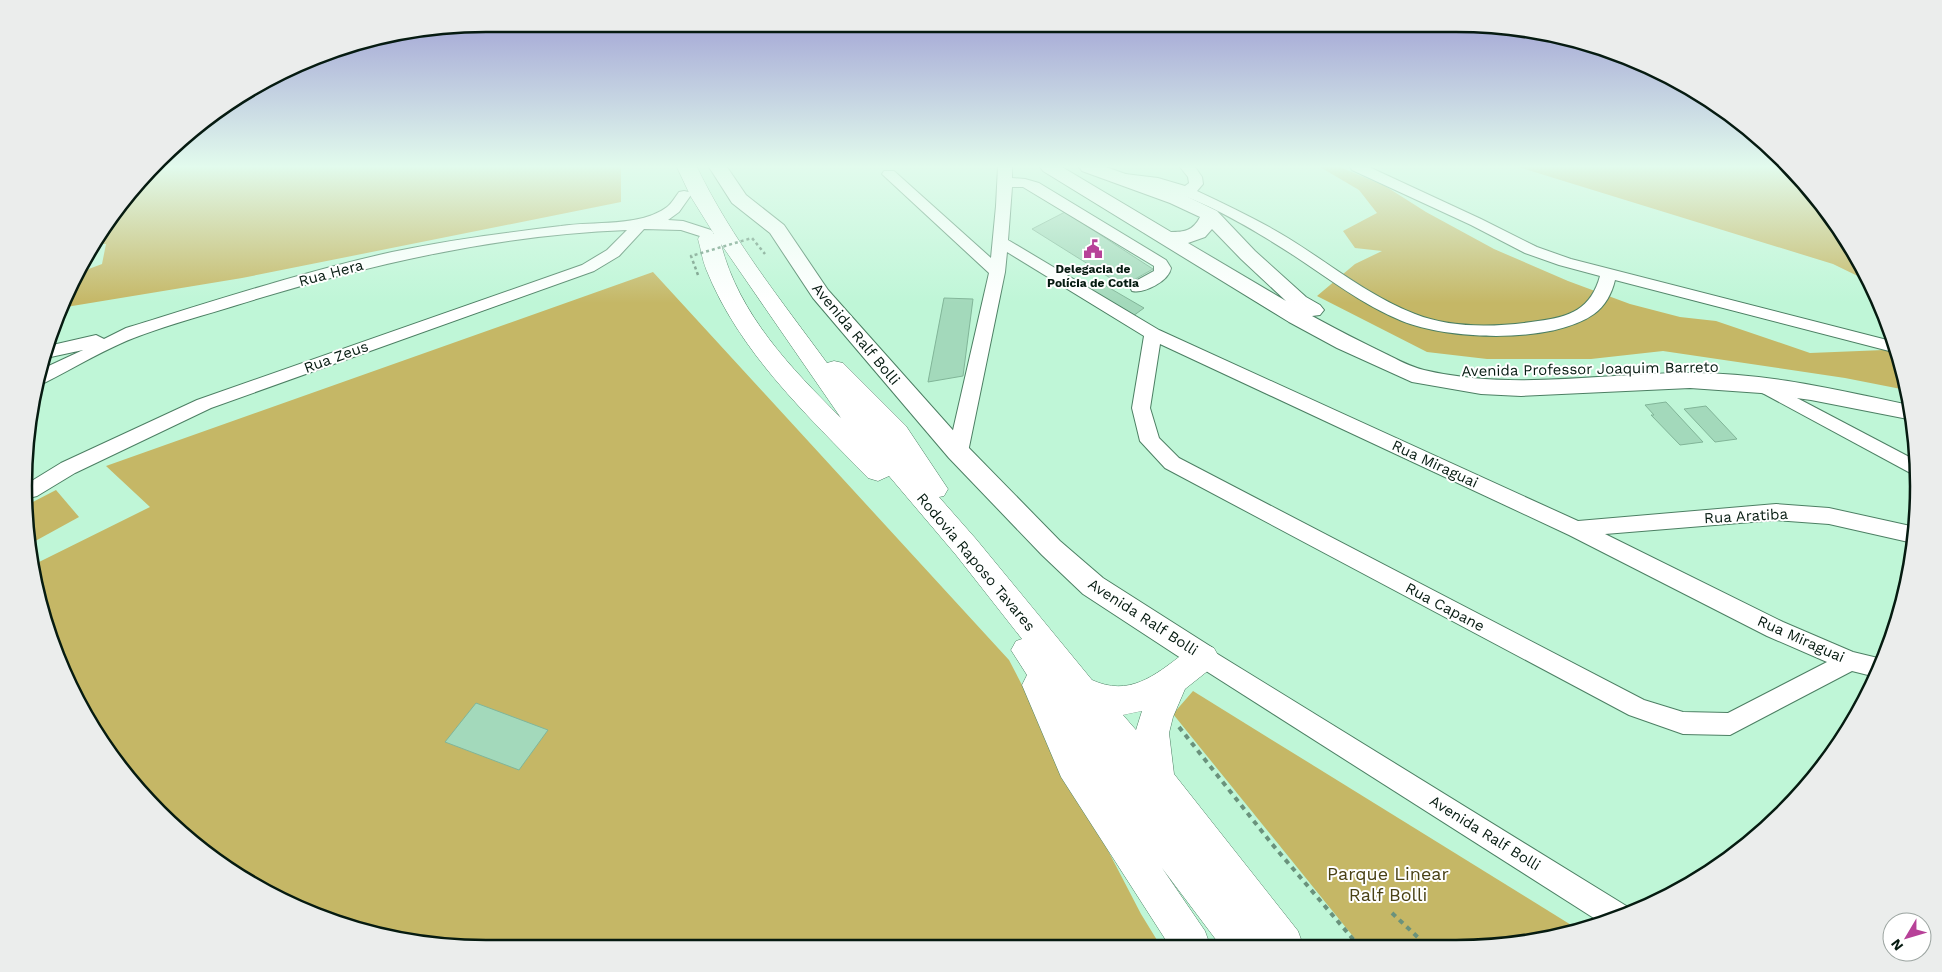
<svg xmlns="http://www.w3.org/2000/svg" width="1942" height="972" font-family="'Work Sans',sans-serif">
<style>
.green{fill:#c5b766}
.building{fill:#a3d9bb;stroke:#81b598}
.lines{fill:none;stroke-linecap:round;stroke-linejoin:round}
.minor-casing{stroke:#4c7f63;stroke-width:2}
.major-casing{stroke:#4c7f63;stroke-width:2}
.highway-casing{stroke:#4c7f63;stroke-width:1}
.path{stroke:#6a927c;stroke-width:4;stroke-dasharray:5 5;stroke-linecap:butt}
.minor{fill:#fff;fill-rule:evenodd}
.major{fill:#fff;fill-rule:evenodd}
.highway{fill:#fff;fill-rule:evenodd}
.path-bridge{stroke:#6a927c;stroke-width:2.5;stroke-dasharray:3 3;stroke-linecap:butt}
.labels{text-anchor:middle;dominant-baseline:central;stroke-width:4;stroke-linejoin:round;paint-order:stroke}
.far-poi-label{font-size:12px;font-weight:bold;fill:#061b11;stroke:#fff}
.street-label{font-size:15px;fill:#061b11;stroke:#fff}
.near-park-label{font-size:18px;fill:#494115;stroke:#fff}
.rim{fill:none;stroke:#061b11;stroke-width:2.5}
</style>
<rect width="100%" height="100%" fill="#bff6d7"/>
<!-- green -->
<g class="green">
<path d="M160,167H621V202L242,278L60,308L78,273L102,264L106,244H94L102,229Z"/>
<path d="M1320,167H1340L1385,186L1426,212L1494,249L1568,281L1630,304L1680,317L1716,321L1810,353L1884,350L1897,353L1906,390L1845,378L1663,351L1591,359H1487L1427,352L1317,296L1355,264L1382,251L1355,248L1343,231L1377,213L1359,190Z"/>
<path d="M1518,167H1789C1819,196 1851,243 1868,281L1833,264Z"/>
<path d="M653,272L1009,660L1141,914L1160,945L456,947L367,933L282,901L159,813L72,691L33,565L150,507L106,466Z"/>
<path d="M56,490L79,517L28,545L29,504Z"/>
<path d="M1193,691L1576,928L1517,944L1360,945L1173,714Z"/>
</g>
<!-- building -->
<g class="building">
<path d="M1065,212L1153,269L1123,286L1032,229Z"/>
<path d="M1094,279L1144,308L1133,316L1084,286Z"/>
<path d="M944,298L973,299L963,376L928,382Z"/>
<path d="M1666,402L1703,442L1680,445L1651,415H1654L1645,405Z"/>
<path d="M1706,406L1737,439L1715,442L1684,409Z"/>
<path d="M476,703L548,730L519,770L445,742Z"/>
</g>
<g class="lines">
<!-- minor casing -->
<g class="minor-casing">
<g id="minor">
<path d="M998,167H1012V178L1025,179L1039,183L1166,260L1171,268C1169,281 1144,294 1132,291L1130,287L1132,283L1154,271V266L1023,187H1012L1008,240L1159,330L1578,521L1776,504L1829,508L1915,527L1913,543L1829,524L1776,520L1605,534L1783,622L1853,652L1882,659L1876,677L1852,671L1730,735L1683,734L1629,715L1165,468L1140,441L1132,408L1144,336L1007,252L1005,272L968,452L965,457L958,459L951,457L948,452L989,273L882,174L884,171H894L991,258L996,206ZM1160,344L1569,535L1767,636L1827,662L1728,713L1683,712L1644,700L1179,458L1159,438L1150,408Z"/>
<path d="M1180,167H1195L1202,177L1203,184L1197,191C1228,206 1259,220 1288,238C1330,264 1369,296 1415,314C1453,329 1498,327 1538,321C1570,317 1591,309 1600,276L1559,265L1525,253L1471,225L1352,170L1350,167H1369L1481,219L1537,247L1571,259L1895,342L1897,353L1615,280C1612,293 1605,306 1594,314C1552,344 1449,340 1402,321C1363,305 1328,278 1293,255C1253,229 1204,200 1158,187C1145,183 1130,183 1117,181L1112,180L1110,177L1112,174L1117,173L1158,178L1185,186L1189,183L1188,177Z"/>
<path d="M684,191L689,192L691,195L679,212L668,220L683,221L711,230L714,233L711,236L706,238L681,230L644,229L619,256L594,271L211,408L75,473L37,496L29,498L30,482L61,463L197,400L582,265L607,250L627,230C494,235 363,266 237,305C205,315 171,324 139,336C108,347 74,368 44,383L36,384L40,370L83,350L46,358L44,357L48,346L96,335L104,339L126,328C214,301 302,272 392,252C448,240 504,233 561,226C593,221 641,227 667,207C672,203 675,197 679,192Z"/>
<path d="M1761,379L1915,460L1916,476L1755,389L1752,385L1755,381Z"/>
<path d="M1203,647L1211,650L1628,907L1630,914L1600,922L1195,664L1191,657L1195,650Z"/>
</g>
</g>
<!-- major casing -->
<g class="major-casing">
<g id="major">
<path d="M709,167H727L746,195L784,225L828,290L967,446L1060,541L1103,578L1213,648L1217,657L1213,666L1203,669L1193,666L1083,594L1042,555L949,458L813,298L770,233L732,203Z"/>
<path d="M1040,167H1062L1171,232C1184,232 1193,231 1200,217L1170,203L1082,171L1079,167H1106L1184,195L1217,211L1255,251L1306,297L1320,305L1324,310L1320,315L1312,316C1336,329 1361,342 1386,354C1398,360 1411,367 1424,370C1511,391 1601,373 1689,373C1763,372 1837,390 1909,405L1913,420L1811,400L1761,393L1690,388L1521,396L1481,394L1412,382L1337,348L1289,322L1043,171ZM1212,229L1241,259L1286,301L1188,243L1205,237Z"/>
</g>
</g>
<!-- highway casing -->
<g class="highway-casing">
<path id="highway" d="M677,167H697C731,238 781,300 827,363L834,361L843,363L906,426L948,489L944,496L939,497L976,539L1092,680C1129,697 1154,676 1183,654C1188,650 1196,644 1203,644C1206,644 1211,647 1214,648L1219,657L1214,666L1185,689L1173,717L1169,733L1174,774L1298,931L1303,945H1220L1162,868L1205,931L1210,945H1169L1061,777L1022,685L1027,675L1011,650L1016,641L1022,639L956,555L889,476L878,481L868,478C807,415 739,352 706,269C702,259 701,249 698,239L701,234L709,233L714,234L691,197ZM721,244L841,418C791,368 739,315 721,244ZM1142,711L1136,730L1123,715Z"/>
</g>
<!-- path -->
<g class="path">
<path d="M1179,727L1272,844L1358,945"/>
<path d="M1392,913L1426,945"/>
</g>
<!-- minor -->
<use href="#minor" class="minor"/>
<!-- major -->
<use href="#major" class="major"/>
<!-- highway -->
<use href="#highway" class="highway"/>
<!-- path-bridge -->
<path class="path-bridge" d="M698,275L691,256L752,238L765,254"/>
</g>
<!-- sky -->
<linearGradient id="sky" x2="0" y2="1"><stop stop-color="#9d9dd3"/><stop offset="0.55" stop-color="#e2fbed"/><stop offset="1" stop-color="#e2fbed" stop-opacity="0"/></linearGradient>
<rect width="1942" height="303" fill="url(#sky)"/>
<!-- icons -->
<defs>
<g id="civic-bare" transform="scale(1.5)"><path d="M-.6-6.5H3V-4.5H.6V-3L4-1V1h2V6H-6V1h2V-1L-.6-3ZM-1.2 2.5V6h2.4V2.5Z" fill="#b74198" stroke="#fff" stroke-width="2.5" paint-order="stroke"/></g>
</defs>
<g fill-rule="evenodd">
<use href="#civic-bare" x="1093" y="249"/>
</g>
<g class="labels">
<!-- far-poi labels -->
<g class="far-poi-label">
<text x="1093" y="269">Delegacia de<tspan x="1093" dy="14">Polícia de Cotia</tspan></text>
</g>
<!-- street labels -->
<g class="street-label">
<text transform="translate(331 273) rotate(-15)">Rua Hera</text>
<text transform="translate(856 334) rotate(50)">Avenida Ralf Bolli</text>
<text transform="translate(336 357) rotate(-20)">Rua Zeus</text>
<text transform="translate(1590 369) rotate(-1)">Avenida Professor Joaquim Barreto</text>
<text transform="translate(1435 464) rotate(25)">Rua Miraguai</text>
<text transform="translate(1746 516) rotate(-3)">Rua Aratiba</text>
<text transform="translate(976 562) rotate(50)">Rodovia Raposo Tavares</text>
<text transform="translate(1445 607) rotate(28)">Rua Capane</text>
<text transform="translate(1143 617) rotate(33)">Avenida Ralf Bolli</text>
<text transform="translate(1801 639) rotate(24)">Rua Miraguai</text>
<text transform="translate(1485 833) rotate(32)">Avenida Ralf Bolli</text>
</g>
<!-- near-park labels -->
<g class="near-park-label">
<text x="1388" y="873">Parque Linear<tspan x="1388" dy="21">Ralf Bolli</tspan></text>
</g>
</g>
<!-- crop -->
<path d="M0 0H1942V972H0ZM486 32H1456A454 454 0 0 1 1910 486V486A454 454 0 0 1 1456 940H486A454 454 0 0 1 32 486V486A454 454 0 0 1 486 32Z" fill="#ebedec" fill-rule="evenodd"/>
<path class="rim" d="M486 32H1456A454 454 0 0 1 1910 486V486A454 454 0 0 1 1456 940H486A454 454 0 0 1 32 486V486A454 454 0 0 1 486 32Z"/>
<!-- north arrow -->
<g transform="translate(1907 937) rotate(232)"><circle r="24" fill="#ffffff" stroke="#9ba4a0"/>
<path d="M0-4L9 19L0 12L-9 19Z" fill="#b74198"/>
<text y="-8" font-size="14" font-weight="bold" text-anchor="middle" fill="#061b11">N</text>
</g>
</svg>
